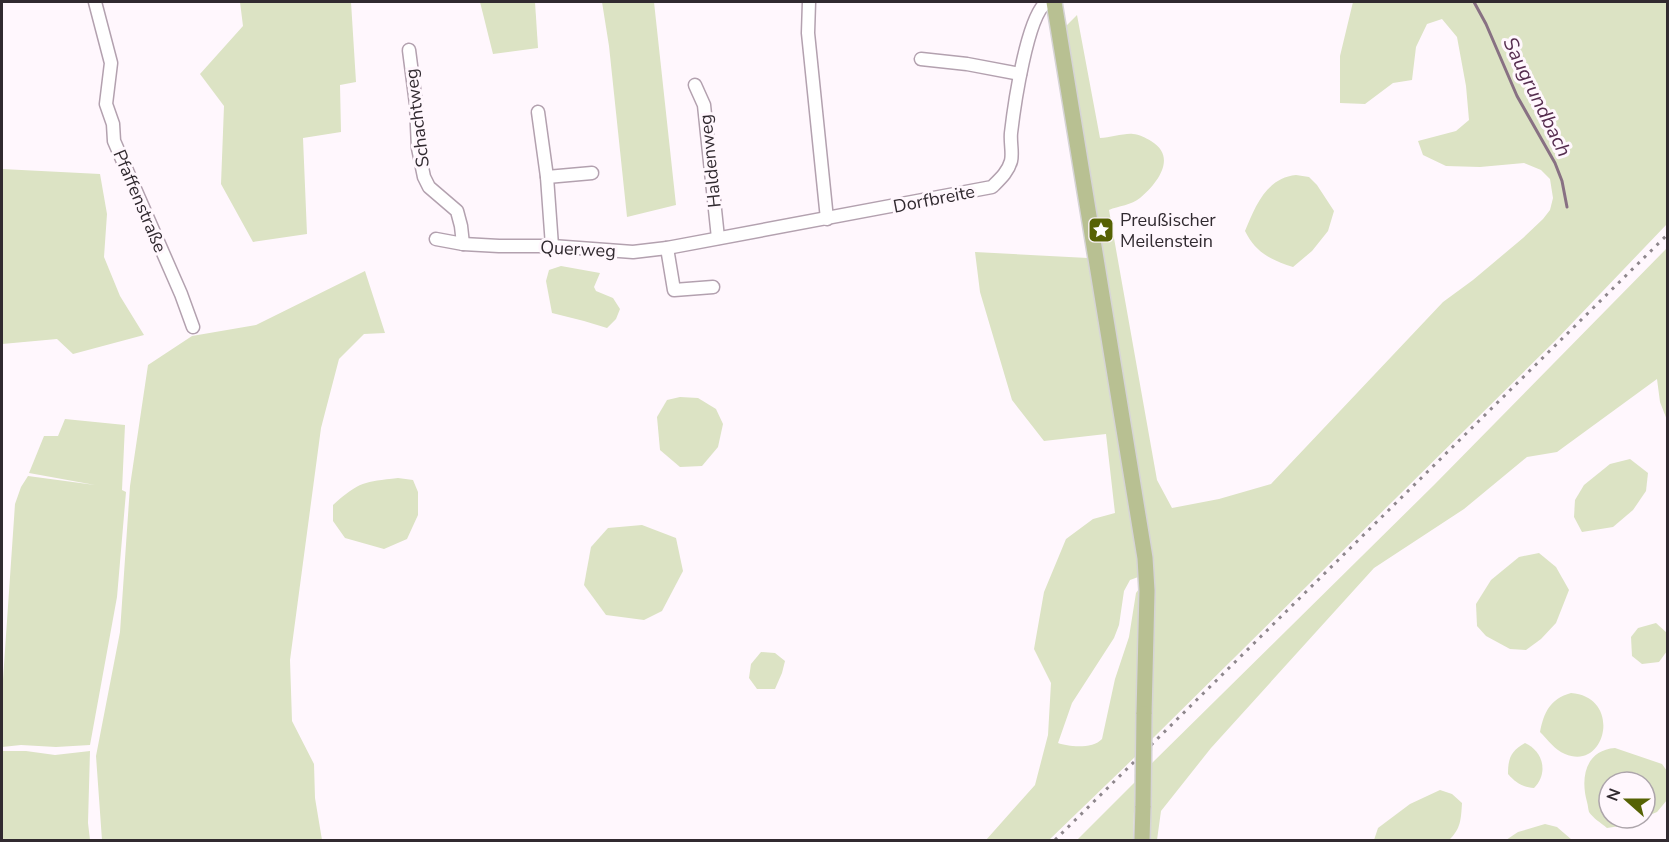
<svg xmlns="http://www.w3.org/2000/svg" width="1669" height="842" font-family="'Nunito Sans',sans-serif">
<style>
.green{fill:#dce3c4}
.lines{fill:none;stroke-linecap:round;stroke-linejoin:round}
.stream{stroke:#887183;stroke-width:3}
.minor-casing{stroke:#b3a1af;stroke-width:15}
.major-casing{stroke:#d6d4d6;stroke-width:18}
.minor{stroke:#fff;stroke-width:12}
.major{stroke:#b8c092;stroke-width:15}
.rail{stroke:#8e868c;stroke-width:3;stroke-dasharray:3 6;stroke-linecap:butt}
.major-bridge-casing{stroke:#d6d4d6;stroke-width:18;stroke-linecap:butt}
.major-bridge{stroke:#b8c092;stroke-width:15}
.labels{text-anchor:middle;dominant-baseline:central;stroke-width:6;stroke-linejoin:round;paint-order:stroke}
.street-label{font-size:18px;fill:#312a30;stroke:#fff7fd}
.poi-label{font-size:18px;fill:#312a30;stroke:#fff7fd;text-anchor:start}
.water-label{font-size:20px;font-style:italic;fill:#552c4e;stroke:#fff7fd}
</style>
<rect width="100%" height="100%" fill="#fff7fd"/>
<!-- green -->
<g class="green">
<path d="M240,2H351L356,82L340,85L341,132L303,138L307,234L253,242L221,184L224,106L200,74L243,26Z"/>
<path d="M480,2H535L538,48L493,54Z"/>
<path d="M602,2H654L676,205L627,217L609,46Z"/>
<path d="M1353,2H1667V224L1556,340L1151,740L1153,570L1063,29L1077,15L1100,138C1110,138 1124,133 1133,134C1139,134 1146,138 1151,141C1178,157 1157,184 1140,198C1132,205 1118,206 1109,210L1157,480L1172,508L1219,499L1271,484L1443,302L1473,280L1523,238L1543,219L1550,210L1553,198L1550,179L1541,170L1524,163L1480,167L1446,166L1423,155L1418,141L1456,131L1469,120L1466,86L1457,37L1442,19L1427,24L1416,47L1412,80L1393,83L1365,104L1340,103V56Z"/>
<path d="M2,169L100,174L107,214L104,257L120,296L144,335L73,354L57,339L2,344Z"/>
<path d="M1296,175L1309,177L1317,185L1334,211L1328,231L1312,251L1293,267C1271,260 1256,253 1245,231C1255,207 1266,178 1296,175Z"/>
<path d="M1667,248V420L1660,402L1657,379L1557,452L1527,457L1464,509L1374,568L1211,748L1161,811L1157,840H1149L1150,765L1434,485Z"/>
<path d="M975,252L1088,258L1141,576L1130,580L1124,591L1119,625L1114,638L1072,703L1058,743C1069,747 1093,749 1102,739L1115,679L1129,637L1136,593L1141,586V634L1136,756L1049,840H986L1035,785L1048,735L1051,683L1034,649L1044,592L1066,539L1093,519L1115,513L1106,434L1044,441L1012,400L980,292Z"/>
<path d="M561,266L600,273L594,287L596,291L613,298L620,309L616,319L607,328L584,321L552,313L546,281L549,270Z"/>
<path d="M365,271L385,333L364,334L339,359L321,428L290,660L292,721L314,764L315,798L322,840H102L96,756L120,632L130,486L148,365L192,336L256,325Z"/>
<path d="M680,397L698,398L716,409L723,424L718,447L702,466L680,467L660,450L657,417L667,400Z"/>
<path d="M65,419L125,425L122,490L126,492L117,597L90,745L56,747L21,745L2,747V694L15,504L21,487L28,476L95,485L29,473L44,436H58Z"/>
<path d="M1630,459L1648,473L1646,491L1633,510L1613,527L1582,532L1574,517L1575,500L1584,485L1610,464Z"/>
<path d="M398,478L413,480L418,492V515L407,539L384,549L345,538L333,521V505C360,481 364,482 398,478Z"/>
<path d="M642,525L676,538L683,571L662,611L644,620L606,615L584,585L591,547L608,528Z"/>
<path d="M1539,553L1556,567L1569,590L1556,623L1541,639L1526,650L1510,649L1486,636L1477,626L1476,604L1491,580L1519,557Z"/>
<path d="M1656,623L1667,633V651L1659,662L1642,664L1632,656L1631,637L1638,628Z"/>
<path d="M761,652L775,653L785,661L782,673L775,689H757L749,678L751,664Z"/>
<path d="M1571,693C1623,697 1606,772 1565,754C1555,750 1548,740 1540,732C1544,712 1550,699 1571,693Z"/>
<path d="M1525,743C1543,751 1549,773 1534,788C1522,787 1516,783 1508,774C1508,758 1511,751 1525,743Z"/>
<path d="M1615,748L1662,764L1667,771V800L1657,812L1645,817V782H1609V818H1642L1620,826L1607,828C1601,823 1593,818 1589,812C1588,809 1588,805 1587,802C1580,777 1586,750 1615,748Z"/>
<path d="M2,751H26L55,755L90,751L88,823L90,840H2Z"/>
<path d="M1135,782L1133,840H1077Z"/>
<path d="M1440,790L1452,794L1462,803C1461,819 1461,829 1449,840H1374L1378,828L1410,804Z"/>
<path d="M1545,824L1557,827L1572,840H1506L1518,832Z"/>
</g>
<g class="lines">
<!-- stream -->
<path class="stream" d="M1474,2L1486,24L1517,96L1555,163L1562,181L1567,207"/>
<!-- minor casing -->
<g class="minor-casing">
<g id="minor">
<path d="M95,2L111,63L106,104L113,124L114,141L181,294L193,327"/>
<path d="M809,2L808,33L827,219"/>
<path d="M409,50L416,104L418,148L424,177L429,187L457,211L461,226L463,244"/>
<path d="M921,59L967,64L1020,74"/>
<path d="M695,85L704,105L718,238"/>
<path d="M538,112L547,177L552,246"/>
<path d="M547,177L592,173"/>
<path d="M436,239L463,244L499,246H552L633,252L667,248L992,187C1000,179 1008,172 1011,161C1013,153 1010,142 1011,133C1014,107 1027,15 1047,2"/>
<path d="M667,248L674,290L713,287"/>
</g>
</g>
<!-- major casing -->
<g class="major-casing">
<g id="major">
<path d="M1054,2L1145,558L1147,591L1144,714"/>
<path d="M1142,840L1143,806"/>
</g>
</g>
<!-- minor -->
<use href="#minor" class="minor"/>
<!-- major -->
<use href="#major" class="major"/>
<!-- rail -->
<path class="rail" d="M1055,840L1668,234"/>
<!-- major-bridge casing -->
<g class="major-bridge-casing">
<path id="major-bridge" d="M1143,806L1144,714"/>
</g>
<!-- major-bridge -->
<use href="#major-bridge" class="major-bridge"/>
</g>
<!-- icons -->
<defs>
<g id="sight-square" transform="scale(1.35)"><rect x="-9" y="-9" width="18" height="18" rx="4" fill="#566204" stroke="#fff7fd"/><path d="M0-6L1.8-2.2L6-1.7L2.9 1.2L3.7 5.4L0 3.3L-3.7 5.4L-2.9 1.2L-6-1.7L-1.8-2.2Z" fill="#fff"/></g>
</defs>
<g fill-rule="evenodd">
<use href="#sight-square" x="1101" y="230"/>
</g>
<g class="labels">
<!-- street labels -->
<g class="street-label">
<text transform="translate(417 118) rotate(-97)">Schachtweg</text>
<text transform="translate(710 161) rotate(-96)">Haldenweg</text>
<text transform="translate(934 199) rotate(-11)">Dorfbreite</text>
<text transform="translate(140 201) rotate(67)">Pfaffenstraße</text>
<text transform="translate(578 249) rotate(3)">Querweg</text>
</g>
<!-- poi labels -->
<g class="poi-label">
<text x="1120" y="220">Preußischer<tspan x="1120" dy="21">Meilenstein</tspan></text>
</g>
<!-- water labels -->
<g class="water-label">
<text transform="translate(1537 97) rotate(64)">Saugrundbach</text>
</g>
</g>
<!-- border -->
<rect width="1669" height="842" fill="none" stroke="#312a30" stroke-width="6"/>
<!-- north arrow -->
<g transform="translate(1627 800) rotate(291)"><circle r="28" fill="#fff7fd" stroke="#ada5ab" stroke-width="1.5"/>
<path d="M0-4.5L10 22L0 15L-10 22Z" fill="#566204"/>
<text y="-9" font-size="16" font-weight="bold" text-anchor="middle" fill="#312a30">N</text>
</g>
</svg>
